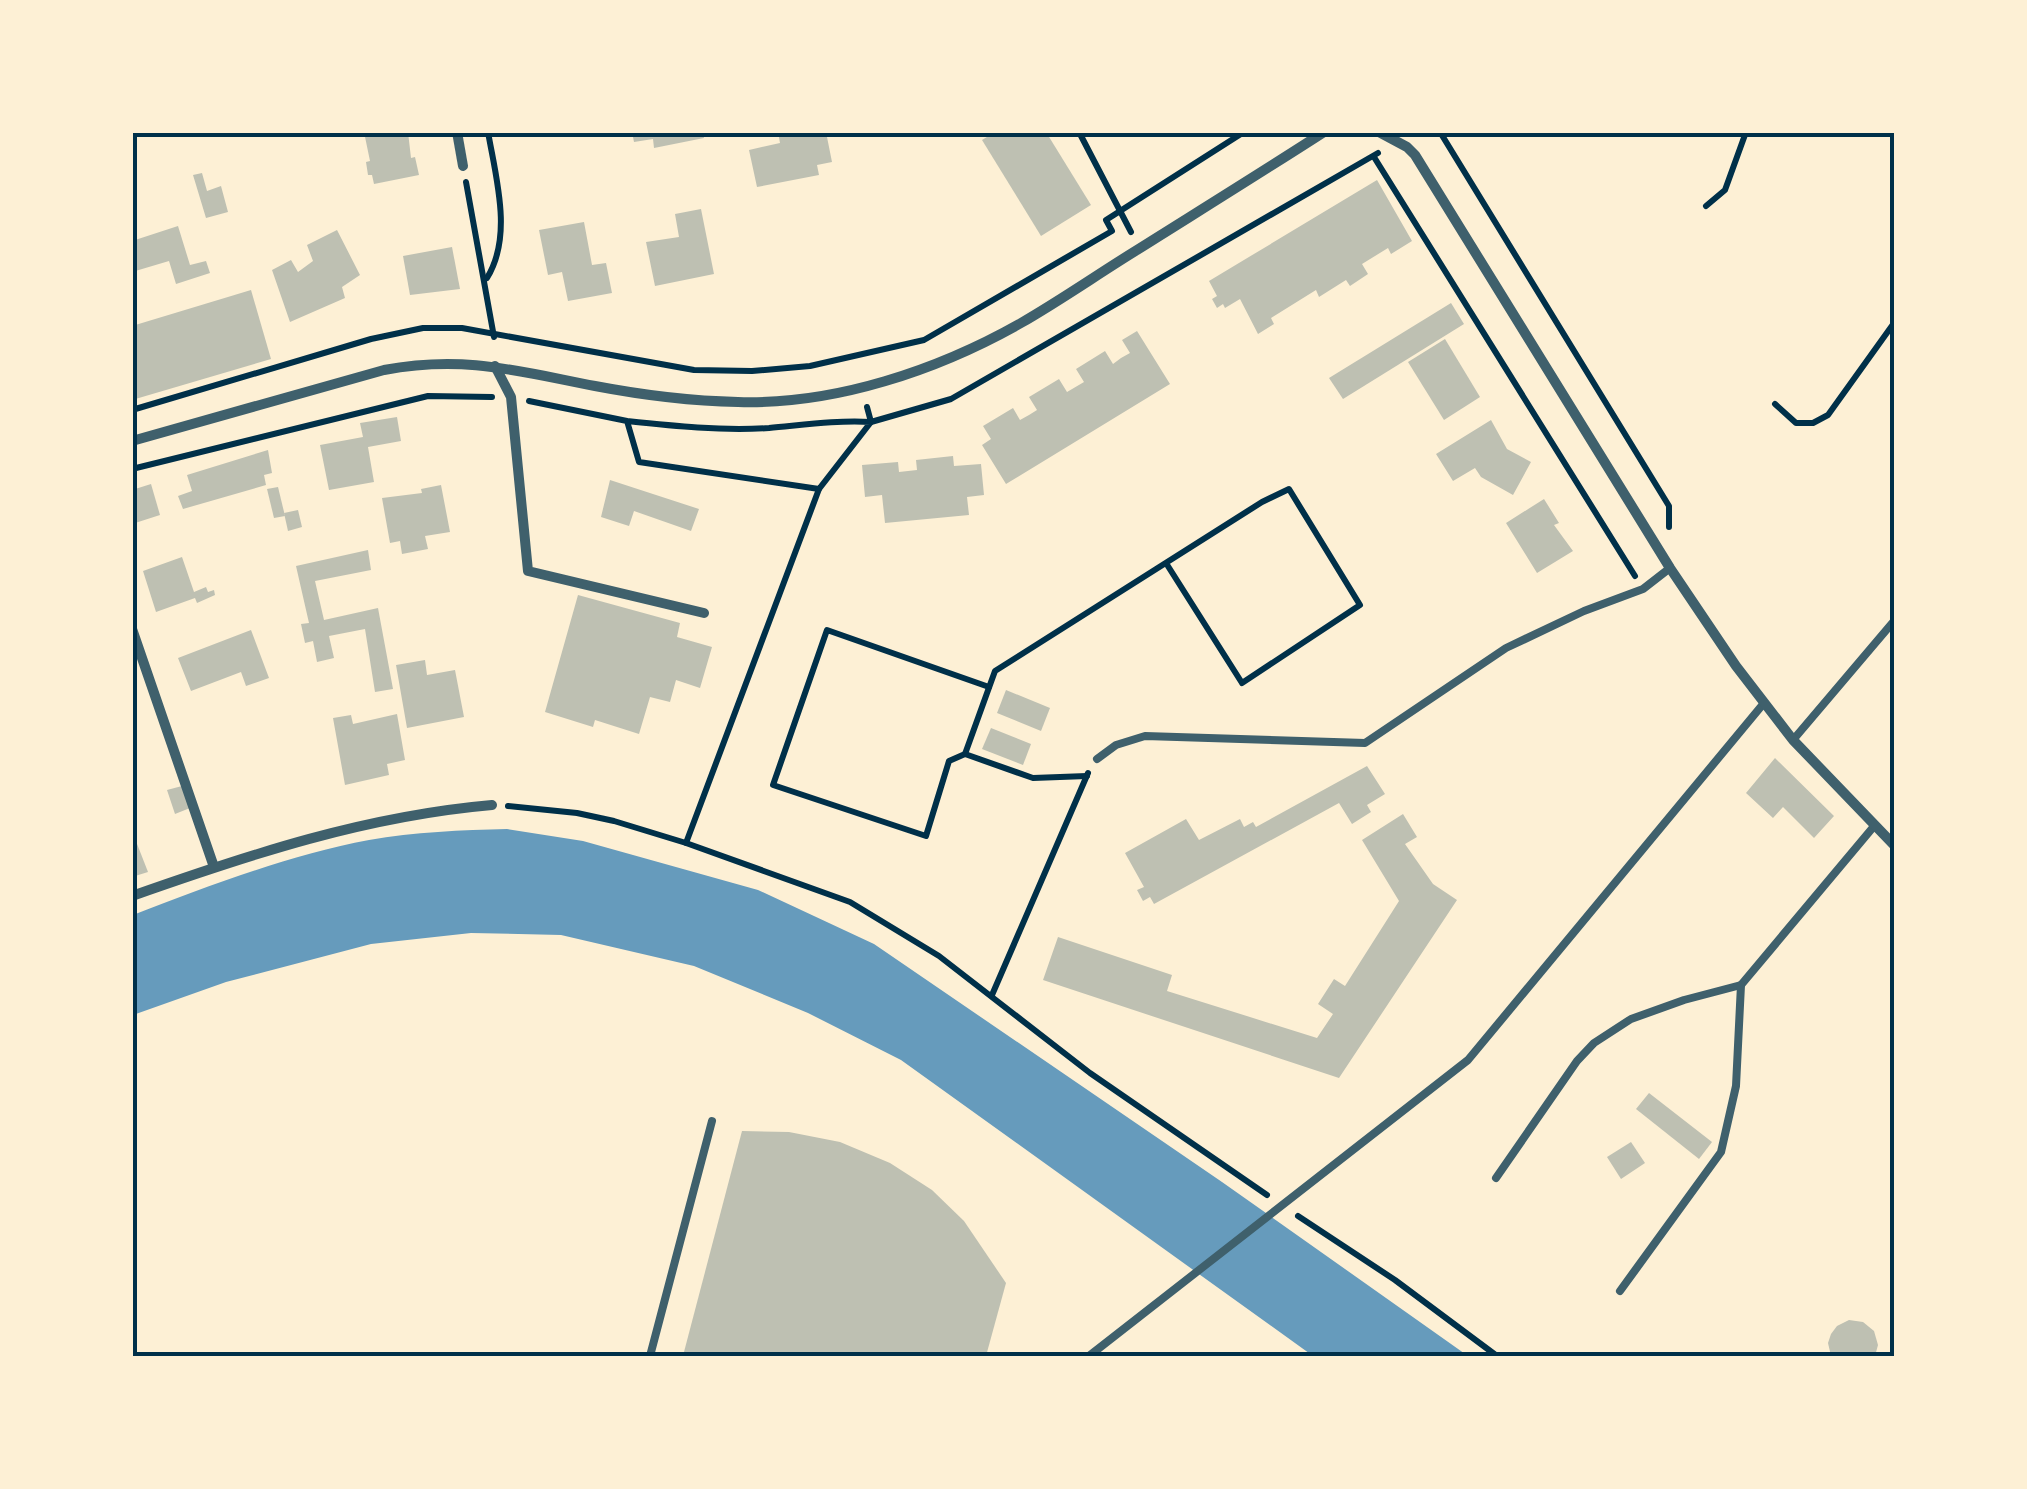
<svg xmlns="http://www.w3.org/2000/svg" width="2027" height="1489" font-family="'Space Grotesk',sans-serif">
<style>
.water{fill:#669bbc}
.building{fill:#bec0b2}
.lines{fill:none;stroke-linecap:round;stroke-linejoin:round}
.path{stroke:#003049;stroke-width:6}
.service{stroke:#3f606c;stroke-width:8}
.minor{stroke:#3f606c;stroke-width:10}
.neatline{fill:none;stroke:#003049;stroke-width:4}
</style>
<rect width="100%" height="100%" fill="#fdf0d5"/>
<!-- water -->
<path class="water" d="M507,829L583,841L758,890L874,944L1222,1182L1468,1356H1313L901,1060L808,1013L694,966L561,935L471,933L371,944L226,982L133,1015V915C207,886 290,855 369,840C414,832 462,830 507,829Z"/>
<!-- building -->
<g class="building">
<path d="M364,132H408L411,158L415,157L419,175L374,184L372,175H368L366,162L370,161Z"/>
<path d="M632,132H703L704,138L654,148L653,139L634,142Z"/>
<path d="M778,132H826L832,162L817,165L819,175L757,187L749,150L780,143Z"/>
<path d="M995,132H1046L1091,205L1041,236L982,140Z"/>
<path d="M202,173L207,191L221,186L228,212L206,218L193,175Z"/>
<path d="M1377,180L1412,241L1391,254L1388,248L1362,264L1368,274L1350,286L1346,280L1319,297L1316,290L1271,318L1274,324L1258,334L1240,299L1225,308L1223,304L1217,308L1212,299L1217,296L1209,281Z"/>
<path d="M701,209L714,274L655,286L646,242L679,237L675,214Z"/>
<path d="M584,222L592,265L606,263L612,293L568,301L562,272L548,275L539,230Z"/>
<path d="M178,226L190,265L206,261L210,273L176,284L169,261L132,272V241Z"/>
<path d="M337,230L360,275L342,287L345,298L290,322L272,270L291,260L298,272L313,261L307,245Z"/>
<path d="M452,247L460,289L410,295L403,256Z"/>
<path d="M251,290L271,359L132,400V326Z"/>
<path d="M1451,303L1464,324L1343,399L1329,378Z"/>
<path d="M1137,331L1170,384L1006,484L982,445L991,439L983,426L1013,408L1020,420L1029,415L1037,410L1029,397L1059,379L1067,392L1084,382L1076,369L1105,351L1113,364L1121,358L1130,353L1122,340Z"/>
<path d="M1445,339L1480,397L1444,420L1408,362Z"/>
<path d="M397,417L401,441L368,447L374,482L329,490L320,445L363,437L360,423Z"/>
<path d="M1491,420L1507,449L1531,462L1513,495L1481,477L1475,468L1453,481L1436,454Z"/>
<path d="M268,450L272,473L264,475L266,485L183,509L178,496L192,491L187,475Z"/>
<path d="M953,456L954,466L981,464L984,495L967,497L969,515L885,523L882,495L865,497L862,465L898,462L899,472L917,470L916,460Z"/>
<path d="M610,480L699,509L691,531L634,511L629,526L601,517Z"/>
<path d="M151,484L160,515L132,524V490Z"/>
<path d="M441,485L450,532L425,536L428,549L402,554L400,541L390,543L382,498L422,493L421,489Z"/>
<path d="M278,487L285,516L274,518L267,489Z"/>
<path d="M1544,499L1559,523L1554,525L1573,551L1537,573L1506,523Z"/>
<path d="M298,510L302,527L288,531L284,513Z"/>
<path d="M368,550L371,570L315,581L324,620L378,608L393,689L375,692L365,629L329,636L334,658L317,662L313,641L305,643L301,624L309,623L296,566Z"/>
<path d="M182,557L194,592L206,587L208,592L214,590L215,595L197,603L195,598L156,612L143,571Z"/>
<path d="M578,595L680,623L677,637L712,647L700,688L676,680L670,702L650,697L639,734L595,720L593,727L545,712Z"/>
<path d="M251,630L269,678L246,686L241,672L191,691L178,658Z"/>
<path d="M425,660L427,675L455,670L464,717L407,728L396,665Z"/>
<path d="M1006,690L1050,708L1041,731L997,713Z"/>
<path d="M397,714L405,760L387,764L389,775L345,785L333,718L351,715L353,724Z"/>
<path d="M991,728L1031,744L1023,765L982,749Z"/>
<path d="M1775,758L1834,816L1814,838L1783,807L1773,818L1746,793Z"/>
<path d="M1367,766L1385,794L1367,805L1371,812L1352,824L1339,803L1154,904L1150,897L1143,901L1137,890L1144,887L1125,853L1186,819L1199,840L1240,819L1244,827L1253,822L1256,827Z"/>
<path d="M182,786L190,808L175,814L167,790Z"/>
<path d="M1403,814L1417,837L1405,844L1433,884L1457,900L1339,1078L1043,980L1058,937L1172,975L1167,991L1317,1038L1333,1014L1318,1004L1334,979L1345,986L1399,901L1362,840Z"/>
<path d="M132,831L148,872L132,877Z"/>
<path d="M1649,1093L1712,1142L1699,1159L1636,1109Z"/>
<path d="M742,1131L789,1132L840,1142L890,1163L932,1190L964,1221L1006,1283L986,1356H702L684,1352Z"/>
<path d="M1631,1142L1645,1163L1621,1179L1607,1157Z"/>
<path d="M1849,1320L1863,1322L1874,1331L1878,1345L1875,1356H1831L1828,1343L1831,1334L1837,1326Z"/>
</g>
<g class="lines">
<!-- path -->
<g class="path">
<path d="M1079,132L1131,232"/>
<path d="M1440,132L1669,506V527"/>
<path d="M1374,157L1635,576"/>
<path d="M466,182L494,337"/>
<path d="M1706,206L1725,190L1746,132"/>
<path d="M487,278C513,236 496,178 488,132"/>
<path d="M529,401L627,421L639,462L819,489L871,422C836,420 803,425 769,428C721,431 674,426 627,421"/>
<path d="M1775,404L1796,423H1813L1828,415L1894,323"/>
<path d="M867,407L871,422L951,399L1378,153"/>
<path d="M132,410L371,339L423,328H462L694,370L752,371L810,366L924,340L1112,231L1106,220L1244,132"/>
<path d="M132,469L428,396L492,397"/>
<path d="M965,754L949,761L926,836L773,785L827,630L989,687"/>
<path d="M1087,776L1033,778L965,754L995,671L1262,502L1289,489L1360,605L1242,683L1166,563"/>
<path d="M508,806L577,813L614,821L686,843L850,902L939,956L1090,1073L1267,1195"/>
<path d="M686,843L819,489"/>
<path d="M992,995L1088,773"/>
<path d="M1298,1216L1395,1280L1497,1356"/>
</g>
<!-- service -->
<g class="service">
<path d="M1793,740L1894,621"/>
<path d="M1097,759L1116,745L1145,736L1365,743L1506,648L1584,611L1643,589L1670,568"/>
<path d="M1496,1178L1577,1061L1594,1043L1631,1019L1684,1000L1741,985L1875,825"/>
<path d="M1620,1291L1721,1152L1736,1086L1741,985"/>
<path d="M650,1356L712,1121"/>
<path d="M1089,1356L1468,1060L1764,703"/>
</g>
<!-- minor -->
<g class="minor">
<path d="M457,132L463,166"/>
<path d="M1379,132L1407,147L1415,155L1670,568L1736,666L1793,740L1894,845"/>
<path d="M495,366L511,397L528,571L704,613"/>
<path d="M132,441L384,370C464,355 517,371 595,386C642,395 690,401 738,402C835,405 938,370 1021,323C1061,300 1098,274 1137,250C1199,211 1262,172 1324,132"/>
<path d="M132,629L214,867"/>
<path d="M132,896C251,854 366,816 492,805"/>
</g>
</g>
<!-- border -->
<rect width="2027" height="1489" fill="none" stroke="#fdf0d5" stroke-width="270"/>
<rect x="135" y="135" width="1757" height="1219" class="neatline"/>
</svg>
